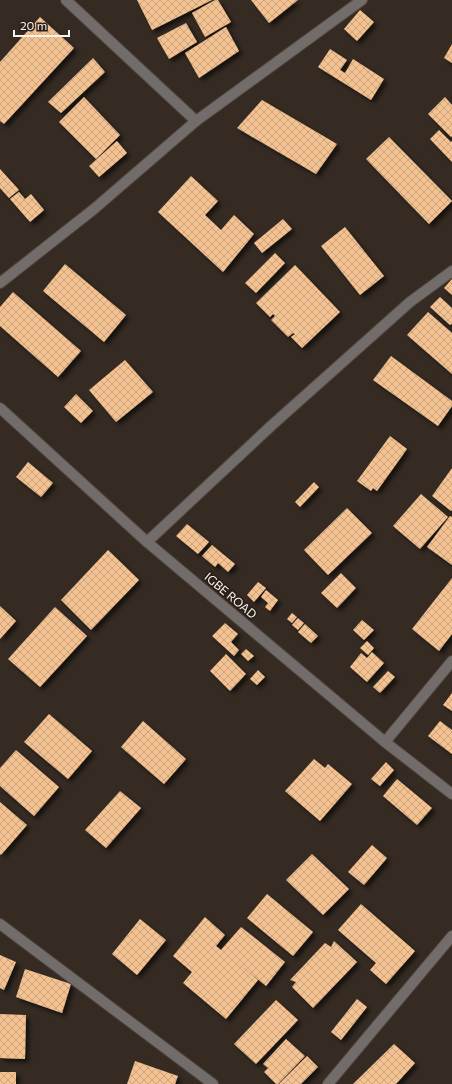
<svg xmlns="http://www.w3.org/2000/svg" width="452" height="1084" font-family="Commissioner,sans-serif">
<style>
.building{fill:url(#building-cross-hatch);filter:url(#shadow)}
.lines{fill:none;stroke-linecap:round;stroke-linejoin:round}
.minor-casing{stroke:#50473f;stroke-width:12}
.tertiary-casing{stroke:#50473f;stroke-width:12}
.minor{stroke:#726c6a;stroke-width:10}
.tertiary{stroke:#726c6a;stroke-width:10}
.labels{text-anchor:middle;dominant-baseline:central;stroke-width:4;stroke-linejoin:round;paint-order:stroke}
.street-label{font-size:12px;fill:#f9f3ed;stroke:#2b2119}
</style>
<defs>
<pattern id="building-cross-hatch" width="8" height="8" patternUnits="userSpaceOnUse"><rect width="8" height="8" fill="#f4c291"/><path d="M0 0l8 8M0 8l8-8" fill="none" stroke="#caa47e"/></pattern>
<filter id="shadow"><feDropShadow dx="3.5" dy="3.5" stdDeviation="2" flood-color="#0009"/></filter>
</defs>
<rect width="100%" height="100%" fill="#352b23"/>
<!-- building -->
<g class="building">
<path d="M137,0H212L152,30Z"/>
<path d="M215,0H218L231,22L205,37L192,13Z"/>
<path d="M251,0H298L269,23Z"/>
<path d="M360,10L374,22L357,41L344,29Z"/>
<path d="M40,17L74,48L4,124L0,121V62Z"/>
<path d="M186,23L197,42L169,59L157,38Z"/>
<path d="M226,27L239,51L199,78L185,53Z"/>
<path d="M452,44V63L444,58Z"/>
<path d="M330,49L347,60L340,70L345,73L353,59L384,79L371,100L318,67Z"/>
<path d="M93,58L105,72L61,113L48,102Z"/>
<path d="M84,97L120,135L96,159L59,122Z"/>
<path d="M445,97L452,105V136L451,137L428,114Z"/>
<path d="M262,100L337,144L316,174L237,128Z"/>
<path d="M439,130L451,142L452,141V162L430,139Z"/>
<path d="M389,137L452,201L429,224L366,159Z"/>
<path d="M117,141L127,153L99,177L89,166Z"/>
<path d="M0,169L19,190L9,198L0,188Z"/>
<path d="M191,176L218,201L205,215L221,230L234,215L254,234L223,272L158,212Z"/>
<path d="M19,192L25,199L31,194L44,210L30,222L10,199Z"/>
<path d="M283,219L292,229L262,253L254,243Z"/>
<path d="M345,227L384,276L360,295L321,246Z"/>
<path d="M275,253L285,263L256,293L245,283Z"/>
<path d="M65,264L126,315L104,342L43,291Z"/>
<path d="M295,265L340,312L302,348L291,337L295,334L293,333L288,337L271,320L275,316L273,314L270,317L256,303Z"/>
<path d="M452,279V295L444,288Z"/>
<path d="M13,292L81,351L58,377L0,326V307Z"/>
<path d="M440,297L452,308V324L450,325L430,307Z"/>
<path d="M428,312L452,333V374L407,335Z"/>
<path d="M391,356L452,401V406L438,426L373,380Z"/>
<path d="M125,360L153,392L116,422L89,390Z"/>
<path d="M76,394L93,411L81,423L64,407Z"/>
<path d="M390,436L407,449L377,491L373,488L371,491L357,481Z"/>
<path d="M28,462L53,483L41,497L16,477Z"/>
<path d="M452,468V510L451,511L432,496Z"/>
<path d="M314,482L319,487L300,507L295,502Z"/>
<path d="M421,494L448,517L420,549L393,526Z"/>
<path d="M347,508L372,533L328,575L304,550Z"/>
<path d="M450,516L452,517V565L427,547Z"/>
<path d="M187,524L209,542L198,554L176,536Z"/>
<path d="M212,545L235,564L228,572L218,563L215,567L202,556Z"/>
<path d="M108,550L139,580L91,630L61,600Z"/>
<path d="M341,573L356,588L337,608L321,593Z"/>
<path d="M452,578V634L439,651L412,629Z"/>
<path d="M258,582L266,588L254,602L247,595Z"/>
<path d="M266,590L278,600L270,611L265,607L268,603L261,597Z"/>
<path d="M0,606L16,621L0,639Z"/>
<path d="M55,607L87,636L40,687L8,659Z"/>
<path d="M292,613L297,617L292,623L287,619Z"/>
<path d="M298,618L304,623L298,630L292,625Z"/>
<path d="M362,620L374,630L364,640L353,630Z"/>
<path d="M225,623L238,634L231,642L239,650L234,656L212,636Z"/>
<path d="M305,624L318,636L311,643L298,632Z"/>
<path d="M367,641L374,648L368,655L360,648Z"/>
<path d="M246,649L254,656L248,661L241,654Z"/>
<path d="M372,652L384,663L367,682L350,667L361,653L367,658Z"/>
<path d="M226,654L246,674L230,691L210,671Z"/>
<path d="M258,670L265,677L257,685L250,679Z"/>
<path d="M388,671L395,677L380,693L373,687Z"/>
<path d="M452,693V711L443,705Z"/>
<path d="M49,714L92,751L68,779L24,742Z"/>
<path d="M143,721L186,759L164,784L121,747Z"/>
<path d="M440,721L452,730V754L428,736Z"/>
<path d="M16,750L59,787L34,816L0,786V768Z"/>
<path d="M314,759L325,768L328,764L352,784L320,821L285,791Z"/>
<path d="M386,762L394,770L380,786L371,779Z"/>
<path d="M397,779L432,808L417,825L383,796Z"/>
<path d="M120,791L141,808L106,848L85,830Z"/>
<path d="M0,802L27,825L1,855L0,854Z"/>
<path d="M372,845L387,858L364,885L348,872Z"/>
<path d="M312,854L349,889L323,915L286,880Z"/>
<path d="M267,894L313,932L293,956L247,918Z"/>
<path d="M361,904L415,951L386,984L370,970L376,963L338,930Z"/>
<path d="M205,917L225,935L216,946L221,950L241,927L285,962L266,986L234,960L258,980L226,1019L183,983L192,972L173,956Z"/>
<path d="M140,919L166,940L137,975L112,954Z"/>
<path d="M334,941L357,962L313,1008L292,987L296,982L290,980L325,943L331,947Z"/>
<path d="M0,955L16,962L4,990L0,988Z"/>
<path d="M25,969L71,984L62,1013L16,997Z"/>
<path d="M357,999L367,1007L341,1040L331,1032Z"/>
<path d="M276,1000L298,1020L256,1064L234,1044Z"/>
<path d="M0,1014L26,1015L25,1059L0,1058Z"/>
<path d="M286,1039L305,1056L278,1084H276L264,1072L268,1068L263,1064Z"/>
<path d="M394,1044L415,1063L396,1084H353Z"/>
<path d="M307,1056L318,1067L301,1084H279Z"/>
<path d="M135,1061L178,1076L175,1084H127Z"/>
<rect x="0" y="1072" width="16" height="12"/>
</g>
<g class="lines">
<!-- minor casing -->
<g class="minor-casing">
<g id="minor">
<path d="M66,0L196,121"/>
<path d="M0,283L94,209L196,121L362,0"/>
<path d="M147,542L271,426L410,302L452,271"/>
<path d="M385,742L452,661"/>
<path d="M0,924L213,1084"/>
<path d="M328,1084L452,936"/>
</g>
</g>
<!-- tertiary casing -->
<g class="tertiary-casing">
<path id="tertiary" d="M0,408L147,542L385,742L452,794"/>
</g>
<!-- minor -->
<use href="#minor" class="minor"/>
<!-- tertiary -->
<use href="#tertiary" class="tertiary"/>
</g>
<g class="labels">
<!-- street labels -->
<g class="street-label">
<text transform="translate(231 595) rotate(40)">IGBE ROAD</text>
</g>
</g>
<!-- scale -->
<path d="M14 30v6h55v-6" fill="none" stroke="#f9f3ed" stroke-width="2"/>
<text x="20" y="30" font-size="12" fill="#f9f3ed" stroke="#2b2119" stroke-width="3" paint-order="stroke">20 m</text>
</svg>
